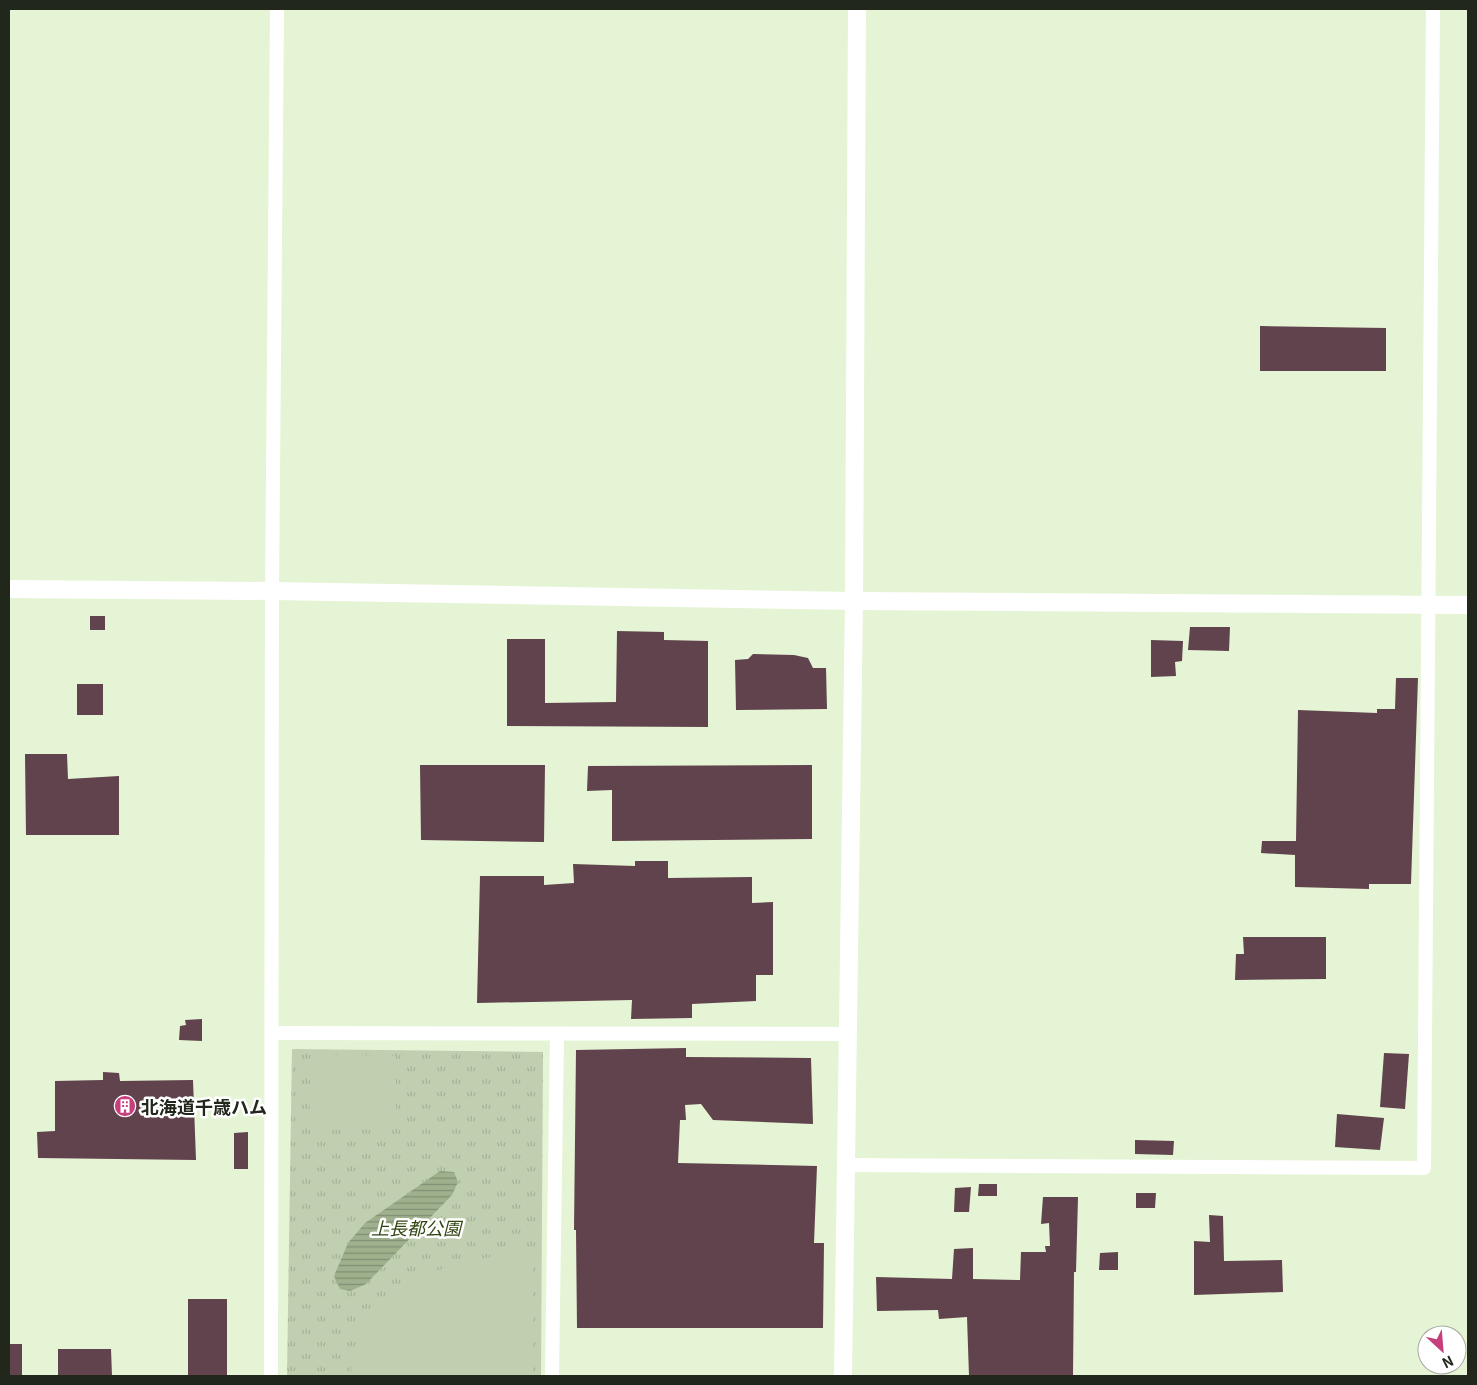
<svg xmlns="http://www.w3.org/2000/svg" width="1477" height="1385" font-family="Georgia,'Noto Sans JP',serif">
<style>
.grass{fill:url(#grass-tufts)}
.garden{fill:#c0cfb0}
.water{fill:url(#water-rules)}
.building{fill:#60434c}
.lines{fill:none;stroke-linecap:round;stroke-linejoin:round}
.minor{stroke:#fff;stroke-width:14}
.tertiary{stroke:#fff;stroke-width:18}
.labels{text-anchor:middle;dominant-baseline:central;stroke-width:5;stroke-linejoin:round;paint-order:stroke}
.poi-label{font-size:18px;font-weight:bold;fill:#22271c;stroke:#fff;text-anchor:start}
.park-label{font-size:18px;font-style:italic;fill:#314610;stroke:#fff}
</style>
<defs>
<pattern id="grass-tufts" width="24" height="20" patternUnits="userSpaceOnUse" patternTransform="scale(1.25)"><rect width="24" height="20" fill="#c0cfb0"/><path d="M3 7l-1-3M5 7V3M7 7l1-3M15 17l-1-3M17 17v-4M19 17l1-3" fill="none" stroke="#a5b297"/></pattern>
<pattern id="water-rules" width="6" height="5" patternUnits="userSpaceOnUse" patternTransform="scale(1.25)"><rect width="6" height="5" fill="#9fb08d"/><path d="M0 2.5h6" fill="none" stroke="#818f72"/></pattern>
</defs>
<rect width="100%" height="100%" fill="#e5f4d5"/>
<!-- grass -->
<path class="grass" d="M292,1049L543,1052L541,1376H287Z"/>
<!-- garden -->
<g class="garden">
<path d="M311,1054L396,1056V1129L309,1130Z"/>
<path d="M533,1249V1376H351C351,1354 356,1338 369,1320C406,1266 473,1261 533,1249Z"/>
</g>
<!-- water -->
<path class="water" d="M440,1171L454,1172L458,1182L452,1195L366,1284L350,1291L340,1289L334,1276L348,1243L365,1223Z"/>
<!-- building -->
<g class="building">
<path d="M1260,326L1386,328V371H1260Z"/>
<rect x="90" y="616" width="15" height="14"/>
<path d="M1190,627H1230L1229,651L1188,650Z"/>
<path d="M617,631L664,632V640L708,641V727L507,726V639H545V703L616,702Z"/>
<path d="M1151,640L1183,641L1182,661L1175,662L1176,676L1151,677Z"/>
<path d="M753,654L794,655L808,658L813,668H826L827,709L736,710L735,660L748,659Z"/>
<path d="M1396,678H1418L1411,884H1369V889L1295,887V855L1261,853L1262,841H1296L1298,710L1377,713V709H1395Z"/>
<rect x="77" y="684" width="26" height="31"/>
<path d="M25,754H67L68,779L119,776V835H26Z"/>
<path d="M420,765H545L544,842L421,840Z"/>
<path d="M812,765V839L612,841V790L587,791L588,766Z"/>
<path d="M635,861H668V878L752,877V903L773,902V975H756V1001L692,1004V1018L631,1019L632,1000L477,1003L480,876H544V885L574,883L573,864L635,866Z"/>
<path d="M1243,937H1326V979L1235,980L1236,954H1244Z"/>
<path d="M202,1019V1041L179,1040L180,1026L186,1025L185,1020Z"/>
<path d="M686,1048V1057L811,1058L813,1124L713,1120L701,1104L685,1105L686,1120H680L678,1163L817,1166L814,1243H824L823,1328H577L576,1230H574L576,1050Z"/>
<path d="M1384,1053L1409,1054L1405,1109L1380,1107Z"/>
<path d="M103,1072L119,1073L120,1081L193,1080L196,1160L38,1158L37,1132L55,1131V1081L103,1080Z"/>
<path d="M1337,1114L1384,1118L1380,1150L1335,1147Z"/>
<path d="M248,1132V1169H234V1133Z"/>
<path d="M1135,1140L1174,1141L1173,1155L1135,1154Z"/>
<path d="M979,1184H997V1196H978Z"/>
<path d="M971,1187L969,1212H954L955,1188Z"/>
<path d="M1136,1193H1156L1155,1208H1136Z"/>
<path d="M1043,1197H1078L1076,1272H1074L1073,1376H969L967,1317L939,1319L938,1310L877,1311L876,1277L952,1279L954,1249L973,1248V1279L1020,1280L1021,1252H1046L1045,1246H1050L1049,1223L1041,1224Z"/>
<path d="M1209,1215L1223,1216L1224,1261L1282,1260L1283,1292L1194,1295V1241L1210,1242Z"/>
<path d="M1118,1252V1270H1099L1100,1253Z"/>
<rect x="188" y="1299" width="39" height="77"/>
<rect x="9" y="1344" width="13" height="32"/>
<path d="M58,1349H111L112,1376H58Z"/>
</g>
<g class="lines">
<!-- minor -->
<g class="minor">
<path d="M273,1033L848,1034"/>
<path d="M846,1165L1424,1168L1433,9"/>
<path d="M271,1376L272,591L277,9"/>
<path d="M552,1376L557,1034"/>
</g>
<!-- tertiary -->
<g class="tertiary">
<path d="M9,589L272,591L854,601L1468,605"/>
<path d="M843,1376L854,601L857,9"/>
</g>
</g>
<!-- icons -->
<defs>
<g id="building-disc" transform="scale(1.125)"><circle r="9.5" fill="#c73f7b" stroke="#fff"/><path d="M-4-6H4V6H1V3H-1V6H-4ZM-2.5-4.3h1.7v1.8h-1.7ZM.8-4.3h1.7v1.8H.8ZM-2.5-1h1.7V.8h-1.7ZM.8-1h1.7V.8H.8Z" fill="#fff"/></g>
</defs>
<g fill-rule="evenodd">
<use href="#building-disc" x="125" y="1106"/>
</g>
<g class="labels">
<!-- poi labels -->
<g class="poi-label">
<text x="141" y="1106">北海道千歳ハム</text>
</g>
<!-- park labels -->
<g class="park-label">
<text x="416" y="1227">上長都公園</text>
</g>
</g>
<!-- border -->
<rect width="1477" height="1385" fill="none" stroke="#22271c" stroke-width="20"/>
<!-- north arrow -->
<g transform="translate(1442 1350) rotate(154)"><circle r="24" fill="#ffffff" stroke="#a7a9a4"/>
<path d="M0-4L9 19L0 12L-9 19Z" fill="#c73f7b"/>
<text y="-8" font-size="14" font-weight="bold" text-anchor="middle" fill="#22271c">N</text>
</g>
</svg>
